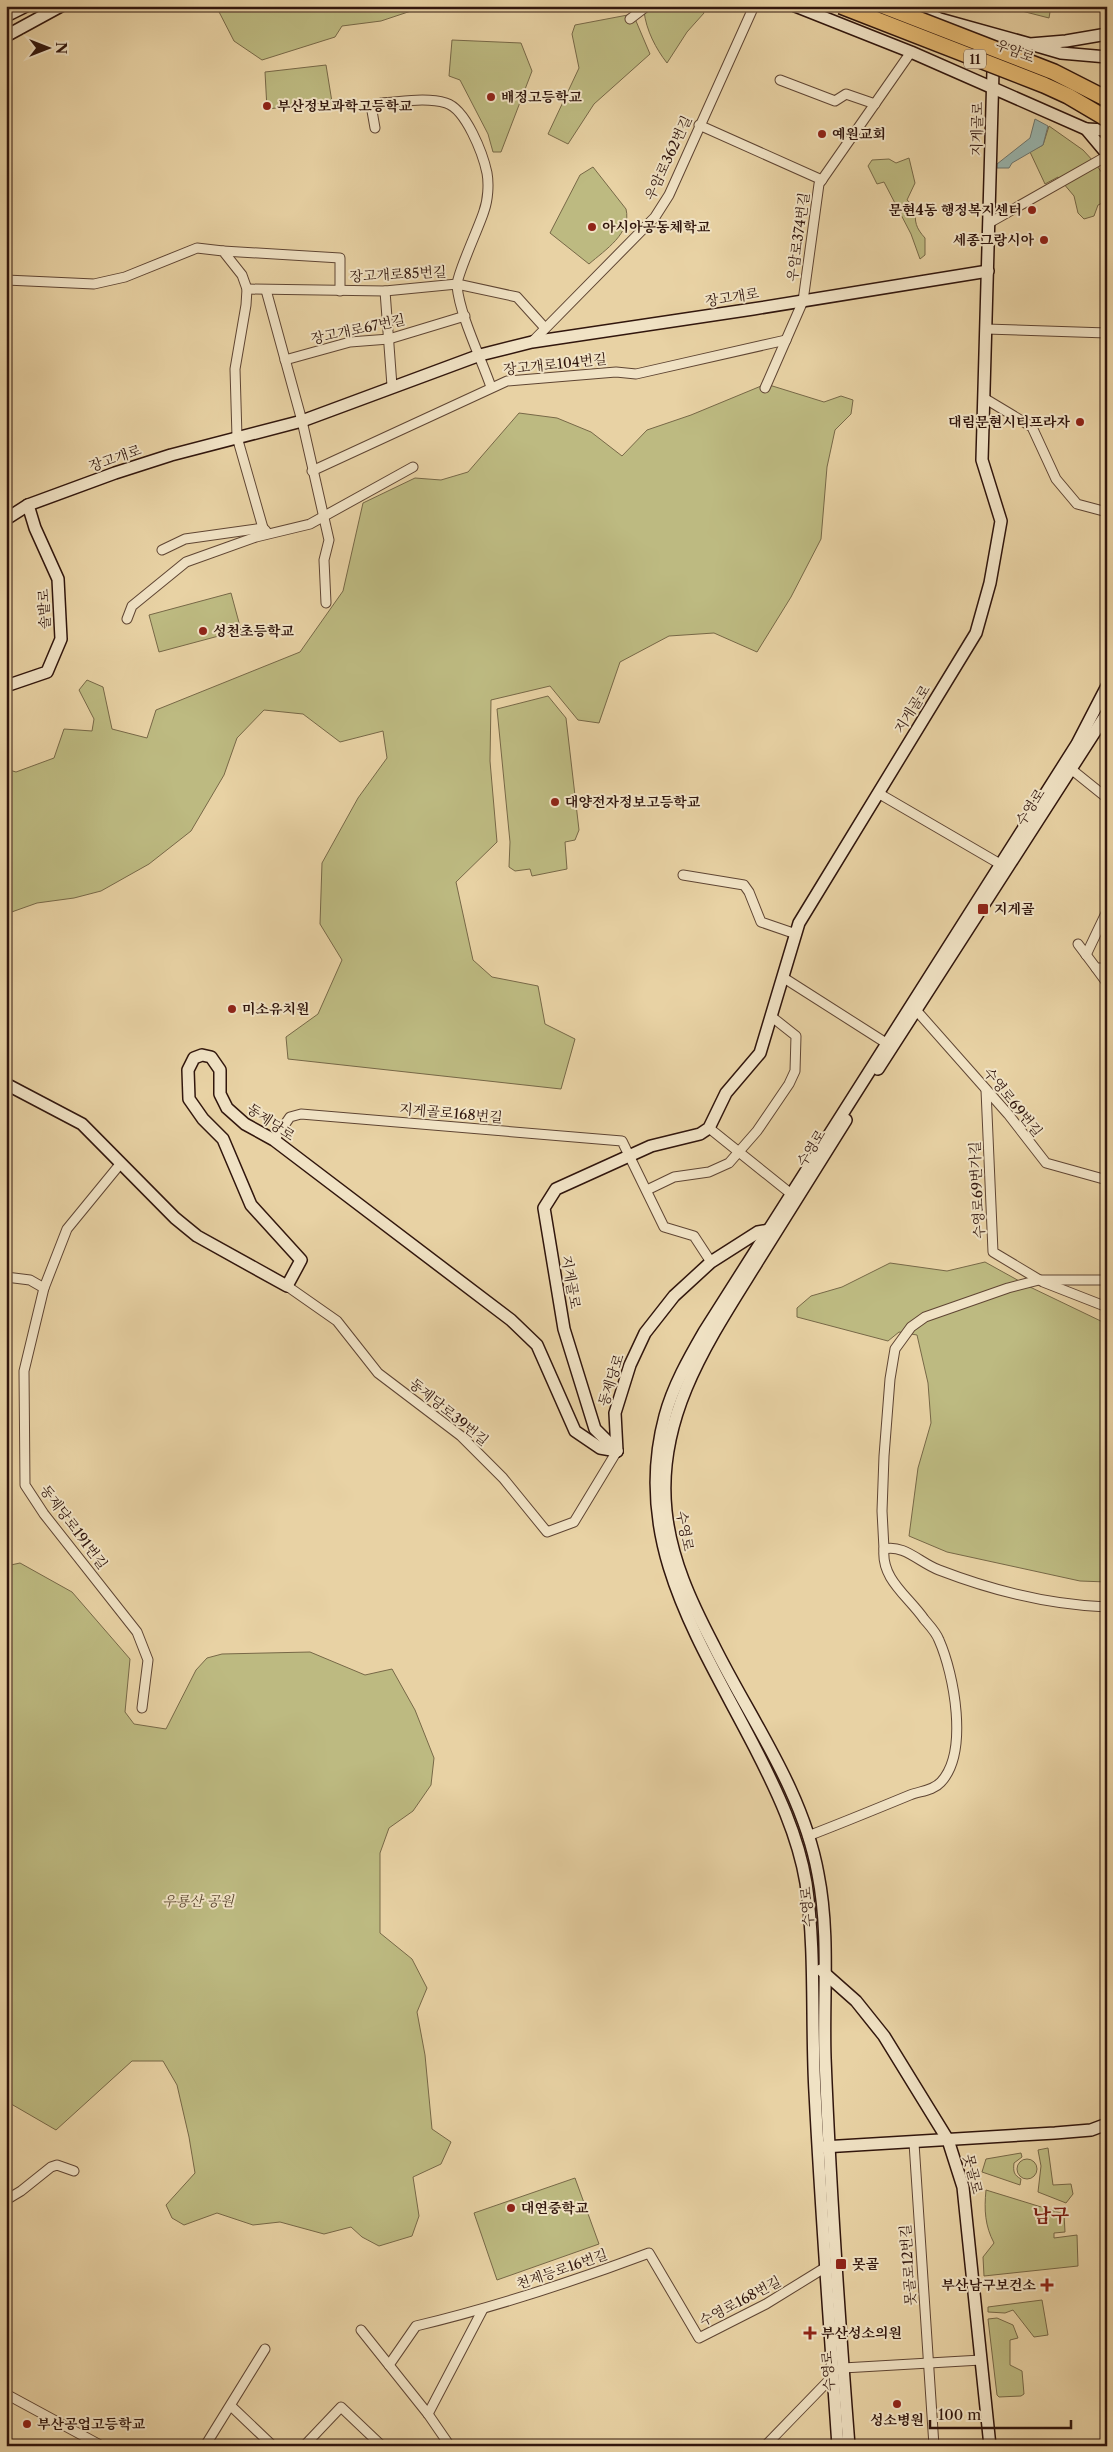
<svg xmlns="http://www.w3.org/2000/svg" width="1113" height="2452" font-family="'Libre Caslon Text','Noto Serif KR',serif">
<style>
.green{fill:#bdba81;stroke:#776847}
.water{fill:#99b6af;stroke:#6f766e}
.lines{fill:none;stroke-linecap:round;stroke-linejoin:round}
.street-casing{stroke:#5f4533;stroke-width:11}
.secondary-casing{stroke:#31160d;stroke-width:14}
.street{stroke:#f0e2c4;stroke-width:9}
.secondary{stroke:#f0e2c4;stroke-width:11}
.highway-bridge-casing{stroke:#31160d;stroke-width:18;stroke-linecap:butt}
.highway-bridge{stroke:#e4b972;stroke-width:15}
.poi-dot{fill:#8f2418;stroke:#f0e2c4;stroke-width:2}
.labels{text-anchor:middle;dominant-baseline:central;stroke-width:4;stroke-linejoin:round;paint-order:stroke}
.shield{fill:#f0e2c4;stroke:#6a5344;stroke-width:1}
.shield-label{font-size:12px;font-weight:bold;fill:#31160d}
.street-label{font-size:14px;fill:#31160d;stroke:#f0e2c4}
.poi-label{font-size:14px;font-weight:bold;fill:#31160d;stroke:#f0e2c4;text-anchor:start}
.park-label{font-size:14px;font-style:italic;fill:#5b4730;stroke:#f0e2c4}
.district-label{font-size:19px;font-weight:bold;fill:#7a1f14;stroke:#f0e2c4}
</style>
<rect width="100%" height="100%" fill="#e8d2a4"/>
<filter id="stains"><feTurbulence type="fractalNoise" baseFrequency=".004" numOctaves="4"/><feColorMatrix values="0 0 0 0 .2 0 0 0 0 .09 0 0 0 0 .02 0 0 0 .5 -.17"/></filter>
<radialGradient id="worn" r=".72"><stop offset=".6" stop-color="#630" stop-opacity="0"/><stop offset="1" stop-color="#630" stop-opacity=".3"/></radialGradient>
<!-- green -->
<g class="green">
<path d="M216,6H439L423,7L381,21L342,26L335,37L262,60L234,41Z"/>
<path d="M484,6H635L629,10Z"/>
<path d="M653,6H701L704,13L687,32L667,63C656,49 646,30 644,11Z"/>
<path d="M1002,6H1051L1049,18Z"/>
<path d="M633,14L650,54L594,104L568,144L548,134L579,68L572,34L575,25Z"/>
<path d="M452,40L521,43L532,71L501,152H493L488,134L460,80L449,76Z"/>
<path d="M326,65L332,102L267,109L265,72Z"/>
<path d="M1049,126L1083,150L1095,163L1107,180V201L1098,205L1094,216L1084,219L1078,213L1074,196L1058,177L1045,184L1030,152L1043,145Z"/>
<path d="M909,158L915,183L907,200L916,208C914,222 916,228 925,238V255L920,259L911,234L884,182L877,184L868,166L872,160L889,159L896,163Z"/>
<path d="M593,167L626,209C632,233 605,250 589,264L550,233L580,175Z"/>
<path d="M766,384L824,402L841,396L853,400L851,414L835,430L827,467L821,539L791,597L757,652L714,633L669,636L620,662L599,723L578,720L550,686L491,700L490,761L497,842L456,882L473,960L492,977L538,986L545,1024L575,1039L561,1089L288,1059L286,1037L318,1014L342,960L320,924L322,863L358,798L387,758L383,731L340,742L303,714L264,710L237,738L224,775L191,831L149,864L101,891L74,898L37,903L6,914V769L16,772L54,758L64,729L92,731L94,719L79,690L87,680L103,687L112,729L147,738L156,710L300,652L343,591L363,503L415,478L441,480L468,472L519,413L557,418L591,432L622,456L647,430L691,415Z"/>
<path d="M231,593L241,630L159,652L149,615Z"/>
<path d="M548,696L566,718L579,830L575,840L565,842L567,869L532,876L530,869L515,871L509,867L510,842L497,709Z"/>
<path d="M985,1262L1030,1287L1107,1324V1582L1080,1581L947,1552L909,1536L918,1468L931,1423L928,1383L917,1335L899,1332L888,1341L797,1317V1308L811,1296L842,1287L890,1263L947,1271Z"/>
<path d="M20,1563L72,1592L130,1659L125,1712L134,1724L166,1729L196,1670L207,1658L222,1654L310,1652L365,1675L392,1669L415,1710L434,1758L431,1785L413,1811L389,1828L380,1853V1933L412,1959L427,1988L417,2012L425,2055L432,2129L451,2142L441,2164L413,2177L419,2216L412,2236L379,2246L362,2237L351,2227L324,2234L280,2222L253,2225L217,2213L184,2225L172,2218L166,2205L195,2173L189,2137L177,2085L163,2061H132L56,2130L6,2101V1566Z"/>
<path d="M1048,2148L1053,2185L1071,2184L1073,2194L1066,2203L1038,2192L1041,2166L1038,2150Z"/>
<path d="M1021,2153L1022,2157L1014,2163C1013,2172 1014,2175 1021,2179L1020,2185L982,2172L986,2159Z"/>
<circle cx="1027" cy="2169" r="10"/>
<path d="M575,2178L599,2244L497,2280L474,2213Z"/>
<path d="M986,2190L1064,2214L1065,2232L1054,2233V2238L1077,2235L1078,2266L984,2276L983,2257L994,2243C985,2226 984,2210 986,2190Z"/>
<path d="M1042,2300L1048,2335L1034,2337L1013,2310L1005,2313L988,2312V2307Z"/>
<path d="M997,2318L1013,2325L1018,2338L1010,2340V2365L1022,2371L1024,2394L1021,2396L999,2397L997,2395L988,2319Z"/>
</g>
<!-- water -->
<path class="water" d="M1035,119L1048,126L1043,145L1012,163L1009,168H997V164L1030,138Z"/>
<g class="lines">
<!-- street casing -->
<g class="street-casing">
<g id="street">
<path d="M630,19L647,6"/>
<path d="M780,80L835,101L846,94L875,104"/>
<path d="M699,125L822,180"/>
<path d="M375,128L372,111L381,103C401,102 426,97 446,103C466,109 483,154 487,173C489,184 488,200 484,211C480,225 456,276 457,286C460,316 481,358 491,387"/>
<path d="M989,223L1107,156"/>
<path d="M223,251L340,258V291"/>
<path d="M6,280L94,284L125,277L197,248L223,251L242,275L247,289L246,305L235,369L237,437L263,528"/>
<path d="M247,289L385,291L457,284L517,297L545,328"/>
<path d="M266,290L302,421L329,540L324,560L326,603"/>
<path d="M385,291L392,386"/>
<path d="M986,329L1107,333"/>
<path d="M532,342L655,217L669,195L754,6"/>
<path d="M285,360L350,342L389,339L465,316"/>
<path d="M765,388L803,301L819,184L911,52"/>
<path d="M984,398L1032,427L1056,479L1077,504L1107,512"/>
<path d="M312,471L507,381L616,372L636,374L786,340"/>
<path d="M162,550L185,539L263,528L266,531"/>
<path d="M127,619L132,606L186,562L256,537L310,524L413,467"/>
<path d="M1071,769L1107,798"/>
<path d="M878,793L1000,864"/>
<path d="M683,875L744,885L749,892L761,922L796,934"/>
<path d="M1078,944L1096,968H1107"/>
<path d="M1086,955L1107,911"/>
<path d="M1096,968L1107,983"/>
<path d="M784,978L886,1043"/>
<path d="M916,1010L1008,1114L1046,1163L1107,1180"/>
<path d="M986,1090L993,1252L1043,1282L1107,1307"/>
<path d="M709,1128L790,1193"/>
<path d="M274,1140L290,1117L301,1114L622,1141L664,1227L694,1236L711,1262"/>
<path d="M121,1163L67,1229L44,1288L24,1371L25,1485L44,1514L137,1632L148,1660L142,1708"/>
<path d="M647,1190L674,1177L709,1172L729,1163L757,1131L789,1084L795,1071L796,1036L772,1017"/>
<path d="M6,1277L30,1280L44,1288"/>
<path d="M287,1286L337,1321L378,1373L461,1436L503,1478L547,1532L574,1522L617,1451"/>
<path d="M884,1549L882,1511L884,1456L890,1379L895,1349L911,1327L925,1317L1008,1288L1039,1280H1107"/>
<path d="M808,1836C842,1823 876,1809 910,1795C920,1791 933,1791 941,1782C969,1752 954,1674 939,1640C936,1632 929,1625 924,1619C908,1596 881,1579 884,1549C904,1544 920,1563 939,1570C991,1590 1050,1605 1107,1607"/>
<path d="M914,2143L934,2446"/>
<path d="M6,2200L21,2191L51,2167L57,2165L74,2171"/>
<path d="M361,2330L428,2414L450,2446"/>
<path d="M389,2365L416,2326C495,2307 572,2282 649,2253L699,2338L766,2304L826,2267"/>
<path d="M843,2368L981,2360"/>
<path d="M6,2394L102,2446"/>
<path d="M231,2406L273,2446"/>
<path d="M428,2414L483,2309"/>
<path d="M205,2446L265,2349"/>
<path d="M304,2446L341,2407L382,2446"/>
<path d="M765,2446L833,2376"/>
</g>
</g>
<!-- secondary casing -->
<g class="secondary-casing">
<g id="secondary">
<path d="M795,6L911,52L1086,129L1107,154"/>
<path d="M909,6L940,19L1030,44L1066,41L1107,34"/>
<path d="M6,16L26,6"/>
<path d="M6,36L61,6"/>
<path d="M1037,46L1061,53L1107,57"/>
<path d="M1086,129L1107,130"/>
<path d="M6,519L28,505L115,473L171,455L302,421L480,355L532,342L753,309L988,271"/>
<path d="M6,686L47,672L61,639L58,579L35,528L28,505"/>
<path d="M878,1069L1107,713"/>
<path d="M6,1084L82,1124L175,1218L197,1236L287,1286L301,1260L251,1205L223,1139L203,1119L189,1099L188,1070L194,1058L202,1055L211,1057L220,1070V1094L227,1108L245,1124L274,1140L511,1320L537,1345L575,1431L600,1448L617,1451"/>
<path d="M846,1120C816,1168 786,1216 756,1264C708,1341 656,1417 666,1511C671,1559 691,1602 713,1644C750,1719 803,1790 818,1874C830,1934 823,1997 825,2058C830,2187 839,2317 849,2446"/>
<path d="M617,1451L595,1429L564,1329L544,1208L556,1189L651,1146L700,1134L709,1128L726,1093L760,1053L799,923L976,633L990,583L1001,521L982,460L994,36"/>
<path d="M617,1451L615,1413L630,1365L645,1333L674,1296L711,1262L758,1232L769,1230"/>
<path d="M821,1970L856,2001L884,2036L948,2140L963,2187L990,2446"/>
<path d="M823,2147L1055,2133L1091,2130L1107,2124"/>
<path d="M838,2446C830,2328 821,2210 815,2092C811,2023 816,1952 806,1883C798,1835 777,1791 755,1748C700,1641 631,1542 665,1416C673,1386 689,1358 704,1332L1077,744L1107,686"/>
</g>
</g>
<!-- street -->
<use href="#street" class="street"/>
<!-- secondary -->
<use href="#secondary" class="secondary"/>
<!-- highway-bridge casing -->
<g class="highway-bridge-casing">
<g id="highway-bridge">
<path d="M841,6L1044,85L1068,96L1107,119"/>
<path d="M884,6L1054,72L1107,99"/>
</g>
</g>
<!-- highway-bridge -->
<use href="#highway-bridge" class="highway-bridge"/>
</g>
<!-- markers -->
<g class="poi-dot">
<circle cx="491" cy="97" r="5"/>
<circle cx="267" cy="106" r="5"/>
<circle cx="822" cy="134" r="5"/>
<circle cx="1032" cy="210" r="5"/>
<circle cx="592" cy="227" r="5"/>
<circle cx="1044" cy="240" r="5"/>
<circle cx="1080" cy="422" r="5"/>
<circle cx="203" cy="631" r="5"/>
<circle cx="555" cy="802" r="5"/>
<rect x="977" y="903" width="12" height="12" rx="2.5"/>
<circle cx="232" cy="1009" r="5"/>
<circle cx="511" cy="2208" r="5"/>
<rect x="835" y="2258" width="12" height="12" rx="2.5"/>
<path d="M1044.5 2277.5h5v5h5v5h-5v5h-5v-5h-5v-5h5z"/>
<path d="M807.5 2325.5h5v5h5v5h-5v5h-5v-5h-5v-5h5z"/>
<circle cx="897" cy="2404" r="5"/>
<circle cx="27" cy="2424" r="5"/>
</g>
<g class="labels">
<!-- shield labels -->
<rect class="shield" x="964" y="49.5" width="22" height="19" rx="4"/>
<g class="shield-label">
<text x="975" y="59">11</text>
</g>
<!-- street labels -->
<g class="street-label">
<text transform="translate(1015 51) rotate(21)">우암로</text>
<text transform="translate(977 129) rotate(-89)">지게골로</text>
<text transform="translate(668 158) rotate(-65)">우암로362번길</text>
<text transform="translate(798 237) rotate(-82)">우암로374번길</text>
<text transform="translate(398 274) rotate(-3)">장고개로85번길</text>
<text transform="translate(732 297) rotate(-9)">장고개로</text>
<text transform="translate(358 329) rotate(-12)">장고개로67번길</text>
<text transform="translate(555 364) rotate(-6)">장고개로104번길</text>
<text transform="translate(115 458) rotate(-19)">장고개로</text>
<text transform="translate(44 609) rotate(-93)">솔밭로</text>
<text transform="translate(912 709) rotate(-58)">지게골로</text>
<text transform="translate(1030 807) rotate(-57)">수영로</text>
<text transform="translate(1013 1102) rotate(51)">수영로69번길</text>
<text transform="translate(451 1113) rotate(5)">지게골로168번길</text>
<text transform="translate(271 1122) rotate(34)">동제당로</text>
<text transform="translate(811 1148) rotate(-58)">수영로</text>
<text transform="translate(977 1190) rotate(-93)">수영로69번가길</text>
<text transform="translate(571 1282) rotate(80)">지게골로</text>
<text transform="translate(611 1380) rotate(-72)">동제당로</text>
<text transform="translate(449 1412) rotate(39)">동제당로39번길</text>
<text transform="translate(74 1527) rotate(53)">동제당로191번길</text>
<text transform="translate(685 1531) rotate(79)">수영로</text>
<text transform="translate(807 1907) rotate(-95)">수영로</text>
<text transform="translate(973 2174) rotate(76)">못골로</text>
<text transform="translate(908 2265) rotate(-94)">못골로12번길</text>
<text transform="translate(562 2269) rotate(-19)">천제등로16번길</text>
<text transform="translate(740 2301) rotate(-28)">수영로168번길</text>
<text transform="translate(828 2371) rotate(-94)">수영로</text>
</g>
<!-- poi labels -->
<g class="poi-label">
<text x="501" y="97">배정고등학교</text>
<text x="277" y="106">부산정보과학고등학교</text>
<text x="832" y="134">예원교회</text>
<text x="1022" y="210" text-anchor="end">문현4동 행정복지센터</text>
<text x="602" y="227">아시아공동체학교</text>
<text x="1034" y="240" text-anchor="end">세종그랑시아</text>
<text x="1070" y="422" text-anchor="end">대림문현시티프라자</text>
<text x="213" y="631">성천초등학교</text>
<text x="565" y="802">대양전자정보고등학교</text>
<text x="994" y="909">지게골</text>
<text x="242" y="1009">미소유치원</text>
<text x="521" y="2208">대연중학교</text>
<text x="852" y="2264">못골</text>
<text x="1036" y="2285" text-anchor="end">부산남구보건소</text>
<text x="821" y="2333">부산성소의원</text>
<text x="897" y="2420" text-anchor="middle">성소병원</text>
<text x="37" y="2424">부산공업고등학교</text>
</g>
<!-- park labels -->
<g class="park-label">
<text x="198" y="1901">우룡산 공원</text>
</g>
<!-- district labels -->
<g class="district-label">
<text x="1051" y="2215">남구</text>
</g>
</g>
<!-- margin -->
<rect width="1113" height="2452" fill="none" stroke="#e8d2a4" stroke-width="25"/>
<rect x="8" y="8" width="1098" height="2437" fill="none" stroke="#31160d" stroke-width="2.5"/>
<rect x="12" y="12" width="1088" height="2427" fill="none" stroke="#31160d"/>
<!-- north arrow -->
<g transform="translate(48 48) rotate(90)" stroke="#f0e2c4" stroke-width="4" paint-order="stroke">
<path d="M0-4L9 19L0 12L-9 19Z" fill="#31160d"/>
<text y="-8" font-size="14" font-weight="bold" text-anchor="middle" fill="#31160d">N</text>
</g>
<!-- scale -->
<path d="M930 2420v8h141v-8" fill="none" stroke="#31160d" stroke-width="2.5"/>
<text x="938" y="2420" font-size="15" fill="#31160d" stroke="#f0e2c4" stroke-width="4" paint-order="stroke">100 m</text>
<rect width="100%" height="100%" filter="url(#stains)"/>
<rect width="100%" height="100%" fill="url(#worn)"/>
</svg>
